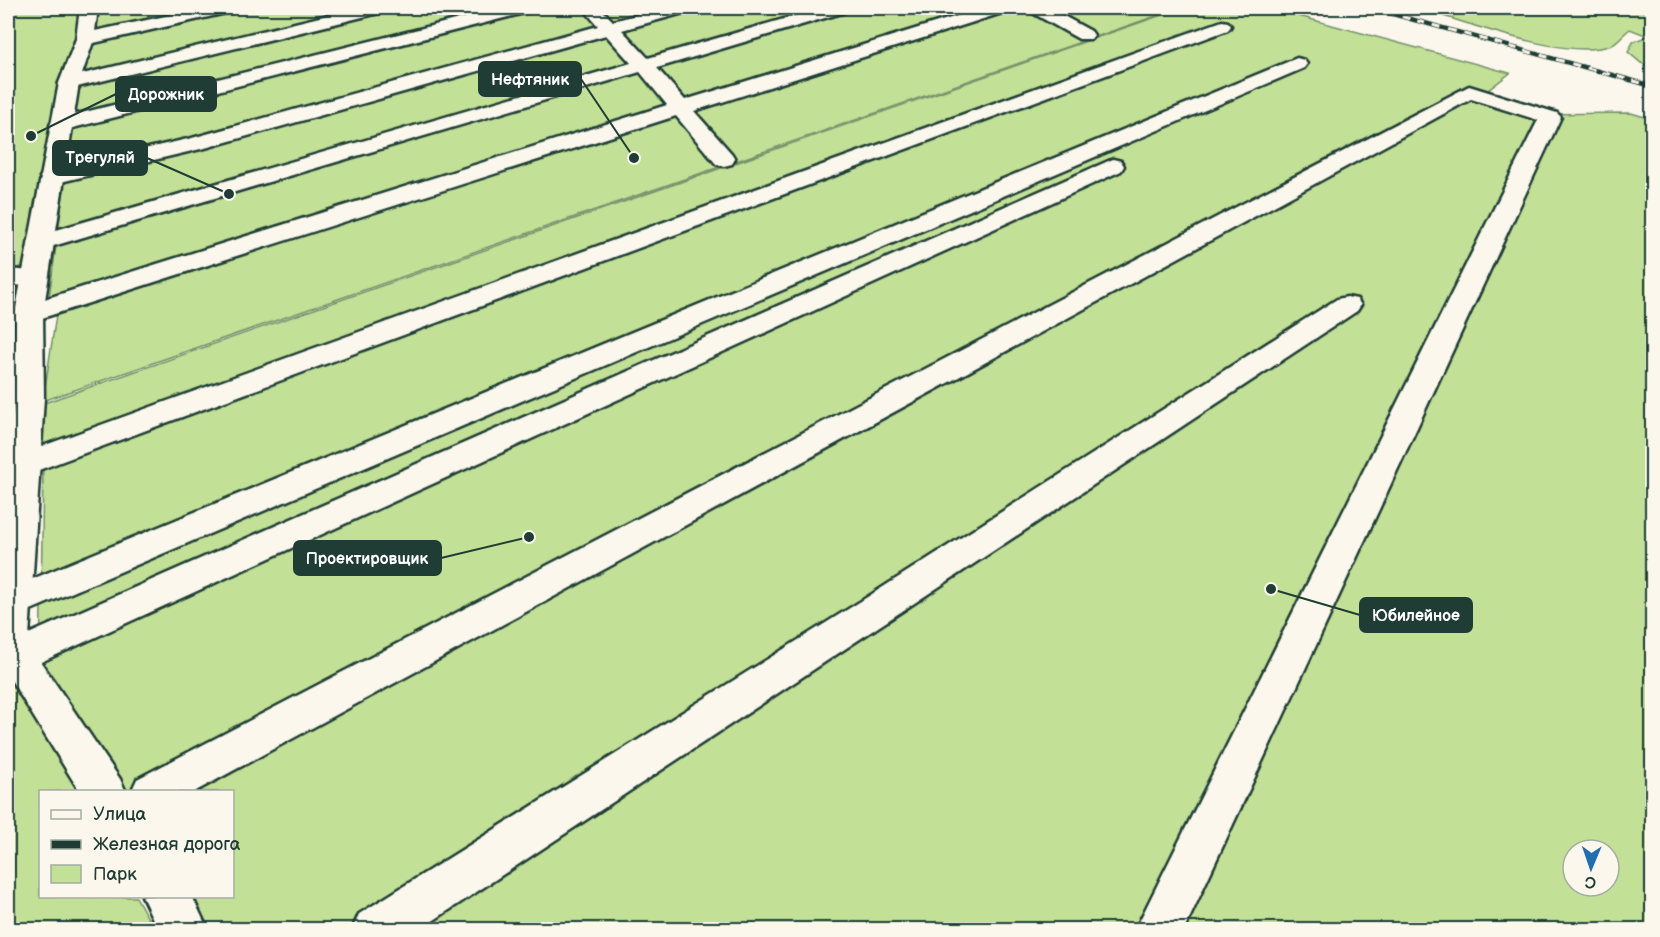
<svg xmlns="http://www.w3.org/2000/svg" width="1660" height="937" font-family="'Balsamiq Sans',sans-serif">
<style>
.green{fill:#c3e097;stroke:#718e66;stroke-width:1.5;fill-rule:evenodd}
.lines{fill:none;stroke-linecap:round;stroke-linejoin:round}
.minor-casing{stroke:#1f3d34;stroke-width:5}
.tertiary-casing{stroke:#1f3d34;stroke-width:5}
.minor{fill:#fbf7ec;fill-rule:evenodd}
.tertiary{fill:#fbf7ec;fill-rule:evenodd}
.rail-casing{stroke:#1f3d34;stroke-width:4.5}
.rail{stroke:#fbf7ec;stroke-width:3;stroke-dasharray:8;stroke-linecap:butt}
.leader{fill:none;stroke:#1f3d34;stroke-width:2}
.callout-dot{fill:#1f3d34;stroke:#fbf7ec;stroke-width:2}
.callout{fill:#1f3d34;stroke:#1f3d34;stroke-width:2}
.callout-label{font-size:16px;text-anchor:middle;font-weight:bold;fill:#fff}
</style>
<rect width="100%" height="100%" fill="#fbf7ec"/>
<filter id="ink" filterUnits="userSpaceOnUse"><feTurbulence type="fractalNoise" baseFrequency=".0167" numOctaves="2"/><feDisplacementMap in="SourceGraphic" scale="12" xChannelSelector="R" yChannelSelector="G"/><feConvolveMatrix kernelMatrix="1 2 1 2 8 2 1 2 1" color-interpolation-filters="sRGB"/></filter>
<g filter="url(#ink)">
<!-- green -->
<g class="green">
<path d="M8,8H81L27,265L8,271Z"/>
<path d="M93,8H223L89,37Z"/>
<path d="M232,8H984L48,305L78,84L85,73L90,40Z"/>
<path d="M990,8H1179L43,401L57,309Z"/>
<path d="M1182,8H1269L1510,73L1478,98L1535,114L1631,113L1652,119V929H206L185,897L232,896V792L117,791L40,671L44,403ZM1573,850H1609V886H1573Z"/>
<path d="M1417,8H1652V67L1641,63L1628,52L1633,42L1648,36L1630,29C1623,34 1616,44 1609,46C1562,60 1465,21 1417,8Z"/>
<path d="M8,285L22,289L8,491Z"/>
<path d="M8,661L79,791L40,792V896L136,897L154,929H8Z"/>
</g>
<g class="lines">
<!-- minor casing -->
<g class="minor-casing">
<g id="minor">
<path d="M204,8H235L232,12L226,13L85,45L78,43L76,39L78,35L85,33Z"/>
<path d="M357,8H386L383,12L69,89L62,87L59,83L62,79Z"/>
<path d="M503,8H531L528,12L61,131L53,130L50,125L53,120Z"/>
<path d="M583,8H600L613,21L663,8H689L687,12L622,30L648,58L822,8H848L845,12L657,68L685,100L983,8H1008L1005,12L694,111L732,154L735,159L732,164L724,166L716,164L676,116L39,319L29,321L19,319L15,313L19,307L667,105L640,72L50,247L41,250L32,247L28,242L32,237L631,63L606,35L205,148L52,184L44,182L40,177L44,172L192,138L598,26Z"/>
<path d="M1028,8H1049L1091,31L1094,35L1091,39H1079L1031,12Z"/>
<path d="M1222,21L1228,22L1231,26L1228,30L36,471L24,475L12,471L8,464L12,457Z"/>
<path d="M1297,58L1304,60L1307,64L1304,68L26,612L13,616L8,614V589Z"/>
<path d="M1469,86L1557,113L1561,117L1184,930H1135L1538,120L1471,99L194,792H131L137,779Z"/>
<path d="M1113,159L1121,161L1124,166L1121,171L30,667L16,671L8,668V643Z"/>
<path d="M8,269L44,272L48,278L44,284L35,286L8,285Z"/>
<path d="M1347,297L1357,299L1361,305L1357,311L419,930H352L359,914L861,601L1337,299Z"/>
</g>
</g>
<!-- tertiary casing -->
<g class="tertiary-casing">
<g id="tertiary">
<path d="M80,8H98L94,39L79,83L43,313L44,398L29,637L34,652L120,779L126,792H80L8,675V462L14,398L15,313L59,83L76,39Z"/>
<path d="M142,896H192L208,930H158Z"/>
</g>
</g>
<!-- minor -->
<use href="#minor" class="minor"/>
<!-- tertiary -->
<use href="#tertiary" class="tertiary"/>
<!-- rail casing -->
<g class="rail-casing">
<path id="rail" d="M1371,8L1652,86"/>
</g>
<!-- rail -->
<use href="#rail" class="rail"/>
</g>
</g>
<!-- callouts -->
<path class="leader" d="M634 158L581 79M31 136L116 94M229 194L147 158M529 537L441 558M1271 589L1360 615"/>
<g class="callout-dot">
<circle cx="634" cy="158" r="6"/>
<circle cx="31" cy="136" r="6"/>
<circle cx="229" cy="194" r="6"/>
<circle cx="529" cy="537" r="6"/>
<circle cx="1271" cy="589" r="6"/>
</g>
<g class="callout">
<rect x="479" y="62" width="102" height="34" rx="6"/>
<rect x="116" y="77" width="100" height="34" rx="6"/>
<rect x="53" y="141" width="94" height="34" rx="6"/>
<rect x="294" y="541" width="147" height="34" rx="6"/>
<rect x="1360" y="598" width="112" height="34" rx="6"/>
</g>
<g class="callout-label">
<text x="530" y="85">Нефтяник</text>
<text x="166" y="100">Дорожник</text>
<text x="100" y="163">Трегуляй</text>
<text x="367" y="564">Проектировщик</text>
<text x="1416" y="621">Юбилейное</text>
</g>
<!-- margin -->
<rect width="1660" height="937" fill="none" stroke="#fbf7ec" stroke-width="30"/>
<rect x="15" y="15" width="1630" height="907" fill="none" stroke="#1f3d34" stroke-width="2" filter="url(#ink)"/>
<!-- legend -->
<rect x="39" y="790" width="195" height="108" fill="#fbf7ec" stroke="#a3ada2" stroke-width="1.5"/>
<rect x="51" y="810" width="30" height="9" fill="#fbf7ec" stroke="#a3ada2" stroke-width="1.5"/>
<text x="93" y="820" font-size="18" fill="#1f3d34">Улица</text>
<rect x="51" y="840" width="30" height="9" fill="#1f3d34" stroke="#a3ada2" stroke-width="1.5"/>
<text x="93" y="850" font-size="18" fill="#1f3d34">Железная дорога</text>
<rect x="51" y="865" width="30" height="18" fill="#c3e097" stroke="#a3ada2" stroke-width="1.5"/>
<text x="93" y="880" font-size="18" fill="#1f3d34">Парк</text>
<!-- north arrow -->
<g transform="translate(1591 868) rotate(182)"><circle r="28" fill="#fbf7ec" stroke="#a3ada2" stroke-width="1.5"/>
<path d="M0-4.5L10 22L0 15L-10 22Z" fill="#1f6fb2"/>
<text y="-9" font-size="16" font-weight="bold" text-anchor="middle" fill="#1f3d34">С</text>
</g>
</svg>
